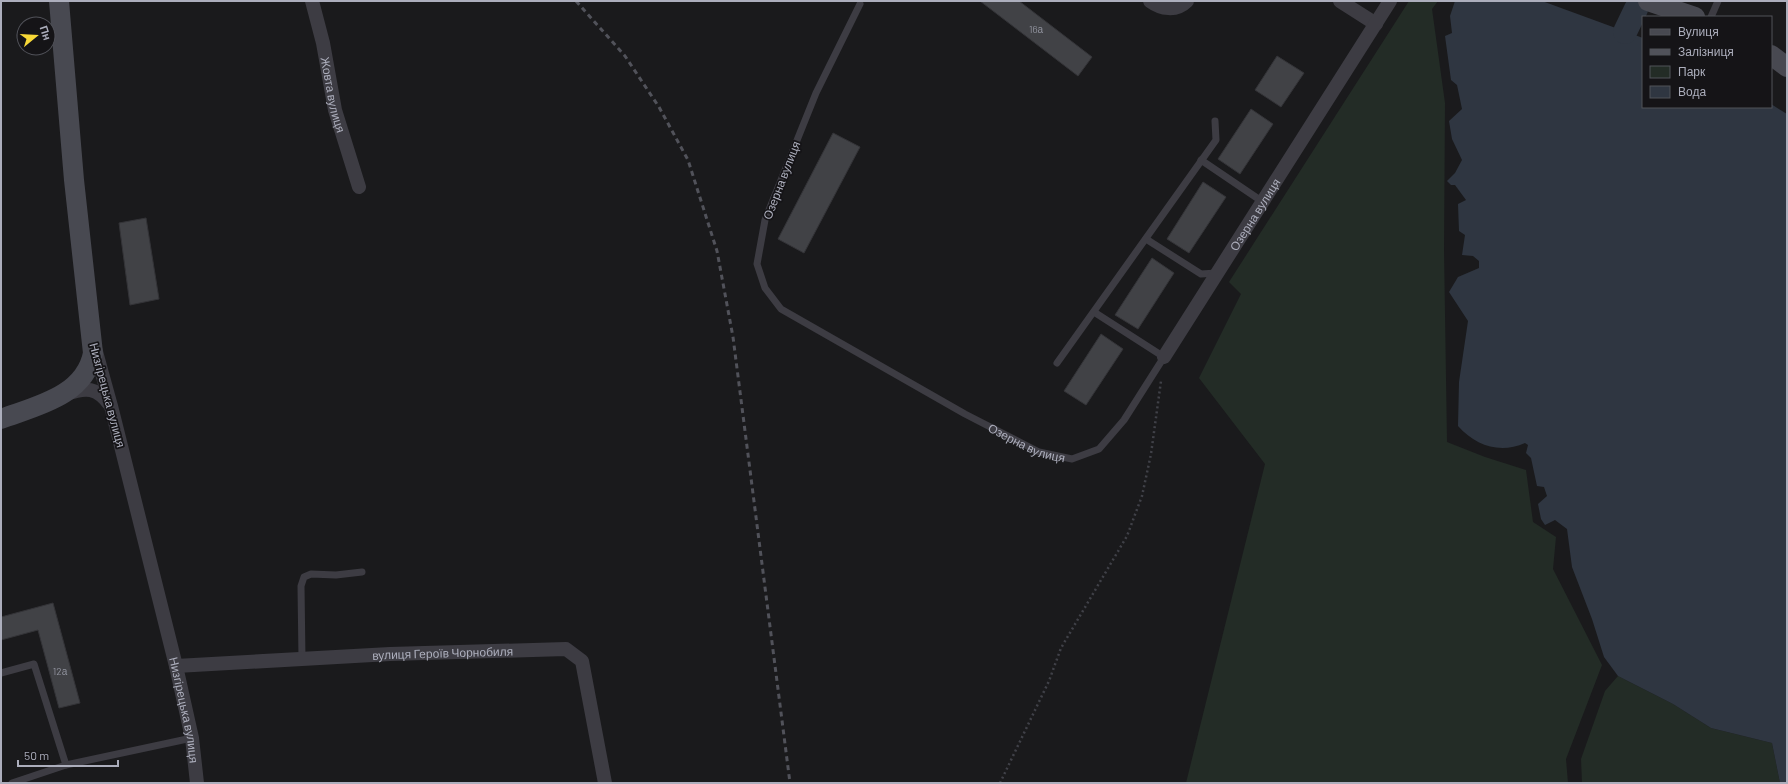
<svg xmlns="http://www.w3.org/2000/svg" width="1788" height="784" font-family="Barlow,sans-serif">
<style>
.green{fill:#232c26}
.water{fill:#2f3641}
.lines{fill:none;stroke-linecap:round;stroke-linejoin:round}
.river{stroke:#2f3641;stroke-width:24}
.building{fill:#414246;stroke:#343438}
.path{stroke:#404148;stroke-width:2.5;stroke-dasharray:2 3;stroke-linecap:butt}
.service{stroke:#3d3c43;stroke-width:7}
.minor{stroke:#3d3c43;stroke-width:14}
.secondary{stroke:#484951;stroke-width:20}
.rail{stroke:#51525a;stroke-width:3;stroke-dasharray:5 4;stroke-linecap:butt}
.labels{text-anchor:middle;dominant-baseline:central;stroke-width:3.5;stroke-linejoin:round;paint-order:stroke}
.number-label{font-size:10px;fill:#91939e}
.street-label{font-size:12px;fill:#acaebc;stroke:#151417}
</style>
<rect width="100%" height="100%" fill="#1a1a1c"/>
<!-- green -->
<g class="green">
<path d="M1409,1H1438L1432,9L1445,103L1444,250L1447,442L1485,457L1526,470L1533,522L1556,537L1553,569L1602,665L1566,759L1568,783H1186L1265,464L1199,378L1241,294L1229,282Z"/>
<path d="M1618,676L1673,704L1711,728L1772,743L1780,783H1582L1581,759L1605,691Z"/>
</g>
<!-- water -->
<path class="water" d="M1455,1H1542L1643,38V107H1771V104L1787,114V783H1780L1772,743L1711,728L1673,704L1618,676L1604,657L1592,619L1572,567L1567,529L1555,520L1545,525L1541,519L1538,504L1547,496L1544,487L1537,486L1531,458L1526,453L1528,445L1525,443C1500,454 1476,446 1458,426L1459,382L1468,321L1449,292L1458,277L1479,268V261L1473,256L1462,255L1465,235L1459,231L1458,204L1466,200L1455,185H1451L1447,181L1455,173L1462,160L1452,139L1449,121L1462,109L1457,85L1451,80L1445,36L1452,33L1450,16Z"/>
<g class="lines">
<!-- river -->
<path class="river" d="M1625,32L1636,9"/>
</g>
<!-- building -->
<g class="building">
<path d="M980,1H1019L1092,57L1078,76Z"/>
<path d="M1277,56L1304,73L1281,107L1255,90Z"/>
<path d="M1251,109L1273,124L1240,174L1218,159Z"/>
<path d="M833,133L860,147L804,253L778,239Z"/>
<path d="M1203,182L1226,197L1189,253L1167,239Z"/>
<path d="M146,218L159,299L130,305L119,223Z"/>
<path d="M1152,258L1174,273L1138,329L1115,315Z"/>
<path d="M1101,334L1123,349L1086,405L1064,391Z"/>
<path d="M53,603L80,703L59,708L38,630L1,640V617Z"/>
</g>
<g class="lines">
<!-- path -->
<path class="path" d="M1000,783L1049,681L1061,648L1127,536L1142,496L1151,454L1161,381"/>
<!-- service -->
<g class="service">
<path id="s1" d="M860,4L816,93L765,220L757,264L765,288L781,309L965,414L1039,452L1072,459L1099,449L1124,420L1164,357L1094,312"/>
<path d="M1711,17L1718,1"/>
<path d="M1201,160L1263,202"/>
<path d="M1146,239L1201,274L1217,273"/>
<path d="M1057,363L1216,140L1215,121"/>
<path d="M302,659L301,586L304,577L311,574L336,575L362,572"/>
<path d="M1,673L34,664L66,765"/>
<path d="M12,783L66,765L192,738"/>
</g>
<!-- minor -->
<g class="minor">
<path id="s2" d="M312,1L323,43L335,110L359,187"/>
<path d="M1150,1C1161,9 1176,12 1187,1"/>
<path d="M1340,1L1376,24"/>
<path id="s3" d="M95,348L111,406L176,666L192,738L197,783"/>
<path id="s4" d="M1164,357L1390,1"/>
<path d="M66,394C86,387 97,387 110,405"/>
<path id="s5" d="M176,666L390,654L566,649L582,661L605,783"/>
</g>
<!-- secondary -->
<g class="secondary">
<path d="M1648,1L1695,17"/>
<path d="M1771,55L1787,67"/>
<path d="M1,419C36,406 85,396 93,353L74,180L59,1"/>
</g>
<!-- rail -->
<path class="rail" d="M576,1L625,56L659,107L688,160L717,251L733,337L790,783"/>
</g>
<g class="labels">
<!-- number labels -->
<g class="number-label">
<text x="1036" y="29">16а</text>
<text x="60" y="671">12а</text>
</g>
<!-- street labels -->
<g class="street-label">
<text stroke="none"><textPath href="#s2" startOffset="96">Жовта вулиця</textPath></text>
<text transform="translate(781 180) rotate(-69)">Озерна вулиця</text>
<text stroke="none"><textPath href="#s4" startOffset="169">Озерна вулиця</textPath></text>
<text transform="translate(108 395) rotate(75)">Низгірецька вулиця</text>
<text stroke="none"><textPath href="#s1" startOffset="613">Озерна вулиця</textPath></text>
<text stroke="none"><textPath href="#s5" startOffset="267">вулиця Героїв Чорнобиля</textPath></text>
<text stroke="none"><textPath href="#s3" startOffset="373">Низгірецька вулиця</textPath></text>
</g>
</g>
<!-- border -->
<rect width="1788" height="784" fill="none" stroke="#acaebc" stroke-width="4"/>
<!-- legend -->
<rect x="1642" y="16" width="130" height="92" fill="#151417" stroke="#515259"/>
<rect x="1650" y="29" width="20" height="6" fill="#484951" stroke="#515259"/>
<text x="1678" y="36" font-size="12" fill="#acaebc">Вулиця</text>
<rect x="1650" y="49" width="20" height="6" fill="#51525a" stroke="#515259"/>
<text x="1678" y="56" font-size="12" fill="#acaebc">Залізниця</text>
<rect x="1650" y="66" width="20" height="12" fill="#232c26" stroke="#515259"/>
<text x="1678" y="76" font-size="12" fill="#acaebc">Парк</text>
<rect x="1650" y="86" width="20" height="12" fill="#2f3641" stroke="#515259"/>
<text x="1678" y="96" font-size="12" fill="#acaebc">Вода</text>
<!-- north arrow -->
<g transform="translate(36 36) rotate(72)"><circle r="19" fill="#151417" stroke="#515259"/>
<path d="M0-3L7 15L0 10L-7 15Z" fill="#f7d837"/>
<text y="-6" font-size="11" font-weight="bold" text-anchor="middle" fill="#acaebc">Пн</text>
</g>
<!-- scale -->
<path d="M18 760v6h100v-6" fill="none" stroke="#acaebc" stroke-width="2"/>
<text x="24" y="760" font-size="12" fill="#acaebc" stroke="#151417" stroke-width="3" paint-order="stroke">50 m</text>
</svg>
